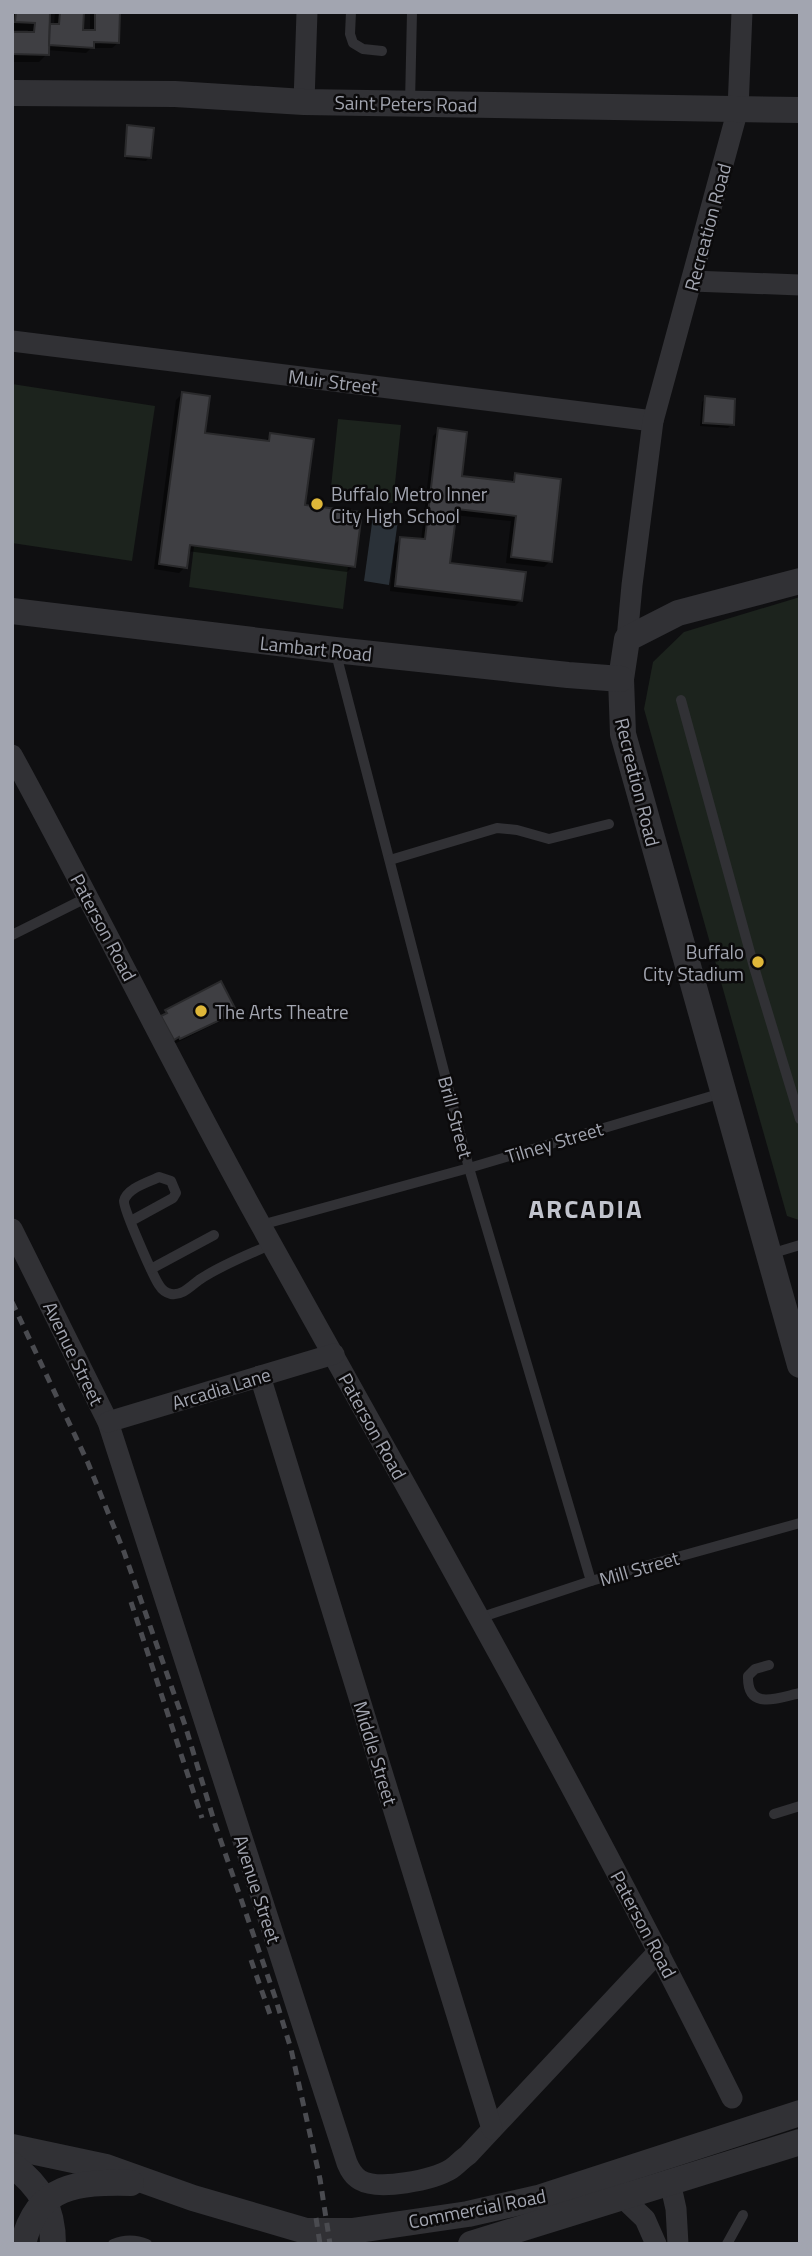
<svg xmlns="http://www.w3.org/2000/svg" width="812" height="2256" font-family="'Titillium Web',sans-serif">
<style>
.green{fill:#1c231d}
.water{fill:#2a3138}
.shadow{fill:#0007}
.building{fill:#3f3f43;stroke:#2a2a2c;stroke-width:2}
.lines{fill:none;stroke-linecap:round;stroke-linejoin:round}
.service{stroke:#313135;stroke-width:10}
.minor{stroke:#313135;stroke-width:21}
.tertiary{stroke:#313135;stroke-width:26}
.rail{stroke:#4a4b50;stroke-width:5;stroke-dasharray:9 7;stroke-linecap:butt}
.poi-dot{fill:#dfb739;stroke:#0b0a0b;stroke-width:2.5}
.labels{text-anchor:middle;dominant-baseline:central;stroke-width:5;stroke-linejoin:round;paint-order:stroke}
.street-label{font-size:19px;fill:#a2a5b0;stroke:#0b0a0b}
.poi-label{font-size:19px;fill:#a2a5b0;stroke:#0b0a0b;text-anchor:start}
.district-label{font-size:26px;font-weight:bold;letter-spacing:2px;fill:#c2c4cd;stroke:#0b0a0b}
</style>
<rect width="100%" height="100%" fill="#0f0f11"/>
<!-- green -->
<g class="green">
<path d="M12,384L155,406L132,561L12,543Z"/>
<path d="M338,419L401,425L393,503L330,497Z"/>
<path d="M194,546L348,566L343,609L189,587Z"/>
<path d="M800,597V1219L799,1220L787,1216L644,709L653,662L684,632Z"/>
</g>
<!-- water -->
<path class="water" d="M373,516L398,520L389,585L364,581Z"/>
<!-- shadow -->
<g class="shadow">
<path d="M12,12H48V28L54,26L55,12H82V32H90V12H119L118,43L112,48H91L86,53L47,50V54L39,62H12V34H27L28,30H12Z"/>
<path d="M128,127L149,157L146,161L126,159Z"/>
<path d="M182,394L203,434L265,441L271,435L303,506L353,566L347,572L187,551L185,567L179,573L154,569L176,400Z"/>
<path d="M706,398L732,424L728,428L700,426L702,402Z"/>
<path d="M439,430L460,478L510,483L516,475L550,561L544,567L506,563L511,521L454,515L448,565L521,600L515,606L390,591L395,544L401,538L421,541L433,436Z"/>
<path d="M235,1011L229,1017L174,1044L161,1017L166,1012Z"/>
</g>
<!-- building -->
<g class="building">
<path d="M16,12H50L49,55L12,54V32H34L35,23L15,22Z"/>
<path d="M60,12H84L83,30H95V12H120L119,43L94,42V48L49,45L50,24H59Z"/>
<path d="M127,125L154,128L151,158L125,156Z"/>
<path d="M182,392L210,396L205,433L269,441L270,433L314,439L305,505L362,512L355,567L190,545L187,568L159,564Z"/>
<path d="M705,396L735,399L734,425L703,423Z"/>
<path d="M438,428L467,432L462,476L514,482L515,473L561,479L552,562L511,557L516,516L457,509L450,563L526,572L522,601L395,586L400,537L425,539Z"/>
<path d="M221,981L237,1012L180,1039L179,1037L174,1040L161,1016L167,1013L165,1010Z"/>
</g>
<g class="lines">
<!-- service -->
<g class="service">
<path d="M351,12L350,34L353,43L363,49L382,51"/>
<path d="M410,103L412,12"/>
<path d="M335,650L469,1168L591,1581"/>
<path d="M681,700L754,967L800,1119"/>
<path d="M390,860L497,828L517,830L549,839L609,824"/>
<path d="M12,935L88,897"/>
<path d="M131,1221L173,1198L176,1193L171,1181L159,1177C149,1182 127,1188 124,1201C123,1208 153,1276 159,1285C162,1290 166,1293 171,1294C182,1296 191,1286 199,1280C221,1265 248,1255 272,1244"/>
<path d="M261,1225L469,1168L722,1093"/>
<path d="M770,1254L800,1245"/>
<path d="M151,1269L214,1235"/>
<path d="M479,1618L591,1581L800,1523"/>
<path d="M769,1665L755,1669L748,1676C747,1711 777,1698 800,1693"/>
<path d="M774,1814L800,1806"/>
<path d="M113,2244C125,2239 135,2239 147,2244"/>
<path d="M727,2244L743,2215"/>
</g>
<!-- minor -->
<g class="minor">
<path d="M304,102L307,12"/>
<path d="M692,281L800,285"/>
<path d="M12,341L653,421"/>
<path d="M627,639L632,585L653,421L738,109L742,12"/>
<path d="M12,755C98,912 176,1073 263,1229C423,1517 586,1803 732,2098"/>
<path d="M12,1229L108,1422L347,2163C350,2170 353,2176 360,2180C379,2191 433,2180 451,2169C457,2165 462,2159 468,2155L659,1951"/>
<path d="M260,1376L492,2129"/>
<path d="M108,1422L334,1354"/>
<path d="M670,2182L676,2209L678,2244"/>
<path d="M623,2198L645,2219L656,2244"/>
</g>
<!-- tertiary -->
<g class="tertiary">
<path d="M12,93L175,94L304,102L800,110"/>
<path d="M800,581L678,613L627,639L621,679L623,734L800,1365"/>
<path d="M12,611L335,650L568,675L621,679"/>
<path d="M12,2147L106,2167L193,2198L306,2231H352L468,2214L538,2198L800,2113"/>
<path d="M12,2165C40,2186 53,2208 53,2244"/>
<path d="M23,2244C37,2184 78,2182 131,2183"/>
<path d="M471,2244L800,2142"/>
</g>
<!-- rail -->
<g class="rail">
<path d="M12,1302L88,1463L124,1552L185,1725L215,1824L275,1997L291,2049L320,2179L330,2244"/>
<path d="M131,1602L202,1818"/>
<path d="M251,1960L272,2020"/>
<path d="M316,2218L320,2244"/>
</g>
</g>
<!-- markers -->
<g class="poi-dot">
<circle cx="317" cy="504" r="7"/>
<circle cx="758" cy="962" r="7"/>
<circle cx="201" cy="1011" r="7"/>
</g>
<g class="labels">
<!-- street labels -->
<g class="street-label">
<text transform="translate(406 103) rotate(1)">Saint Peters Road</text>
<text transform="translate(707 227) rotate(-75)">Recreation Road</text>
<text transform="translate(333 381) rotate(7)">Muir Street</text>
<text transform="translate(316 648) rotate(6)">Lambart Road</text>
<text transform="translate(638 782) rotate(76)">Recreation Road</text>
<text transform="translate(104 927) rotate(62)">Paterson Road</text>
<text transform="translate(456 1117) rotate(75)">Brill Street</text>
<text transform="translate(554 1142) rotate(-17)">Tilney Street</text>
<text transform="translate(74 1353) rotate(64)">Avenue Street</text>
<text transform="translate(221 1388) rotate(-17)">Arcadia Lane</text>
<text transform="translate(373 1426) rotate(61)">Paterson Road</text>
<text transform="translate(639 1568) rotate(-16)">Mill Street</text>
<text transform="translate(376 1753) rotate(73)">Middle Street</text>
<text transform="translate(258 1889) rotate(72)">Avenue Street</text>
<text transform="translate(644 1924) rotate(62)">Paterson Road</text>
<text transform="translate(477 2208) rotate(-11)">Commercial Road</text>
</g>
<!-- poi labels -->
<g class="poi-label">
<text x="331" y="493">Buffalo Metro Inner<tspan x="331" dy="22">City High School</tspan></text>
<text x="744" y="951" text-anchor="end">Buffalo<tspan x="744" dy="22">City Stadium</tspan></text>
<text x="215" y="1011">The Arts Theatre</text>
</g>
<!-- district labels -->
<g class="district-label">
<text x="586" y="1208">ARCADIA</text>
</g>
</g>
<!-- border -->
<rect width="812" height="2256" fill="none" stroke="#a2a5b0" stroke-width="28"/>
</svg>
